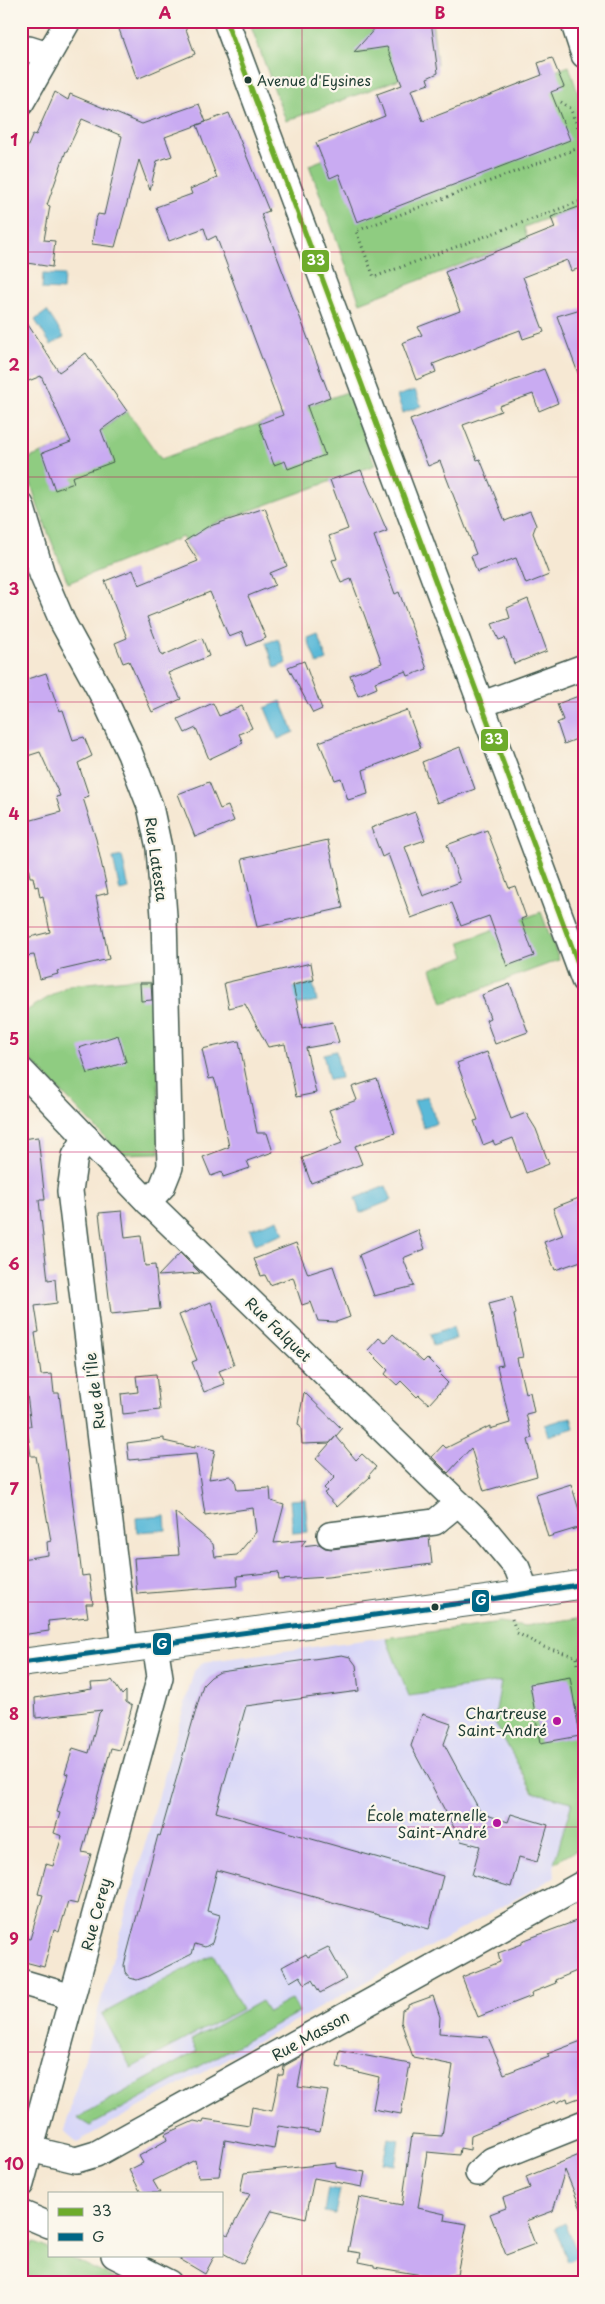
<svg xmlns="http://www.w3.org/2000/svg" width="605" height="2304" font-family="'Playpen Sans',sans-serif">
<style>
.built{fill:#d8d7f8}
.green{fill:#8fcc81;stroke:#57845a}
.water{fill:#5ab9d8;stroke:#3c7b86}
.building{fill:#c9abf2}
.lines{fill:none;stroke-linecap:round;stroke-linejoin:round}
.minor-casing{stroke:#3f574c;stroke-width:28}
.major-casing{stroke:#3f574c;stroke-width:30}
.path{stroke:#3f574c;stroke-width:3;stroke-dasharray:1 4;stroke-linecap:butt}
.minor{stroke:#fff;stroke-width:25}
.major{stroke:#fff;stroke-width:28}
.bus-1-casing{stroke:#fbf7ec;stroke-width:9}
.bus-2-casing{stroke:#fbf7ec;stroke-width:9}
.bus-1{stroke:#6dac2b;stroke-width:5}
.bus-2{stroke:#006685;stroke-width:5}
.grid{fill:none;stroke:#c2185b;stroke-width:1;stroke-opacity:0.55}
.bus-dot{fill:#1f3d34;stroke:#fbf7ec;stroke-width:2}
.poi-dot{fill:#b5179e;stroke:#fbf7ec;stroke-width:2}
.labels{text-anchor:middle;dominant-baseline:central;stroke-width:4.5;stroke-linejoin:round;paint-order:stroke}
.bus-label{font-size:14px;fill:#1f3d34;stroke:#fbf7ec;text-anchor:start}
.street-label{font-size:15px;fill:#1f3d34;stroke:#fbf7ec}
.poi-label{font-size:15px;fill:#1f3d34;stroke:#fbf7ec;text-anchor:end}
.line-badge{stroke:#fbf7ec;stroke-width:2}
.badge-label{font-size:14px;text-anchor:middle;font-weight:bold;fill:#fff}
.neatline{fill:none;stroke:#c2185b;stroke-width:2}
.grid-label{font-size:16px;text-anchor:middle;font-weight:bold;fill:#c2185b}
</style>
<rect width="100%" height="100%" fill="#fbf7ec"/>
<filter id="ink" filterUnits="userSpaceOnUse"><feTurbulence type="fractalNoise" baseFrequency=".02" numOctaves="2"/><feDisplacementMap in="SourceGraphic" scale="10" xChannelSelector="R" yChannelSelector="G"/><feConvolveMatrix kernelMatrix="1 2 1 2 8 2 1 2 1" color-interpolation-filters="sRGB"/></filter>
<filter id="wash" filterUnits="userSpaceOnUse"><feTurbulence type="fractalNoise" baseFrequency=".0096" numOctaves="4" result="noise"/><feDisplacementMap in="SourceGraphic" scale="20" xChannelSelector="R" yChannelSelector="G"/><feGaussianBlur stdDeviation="1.12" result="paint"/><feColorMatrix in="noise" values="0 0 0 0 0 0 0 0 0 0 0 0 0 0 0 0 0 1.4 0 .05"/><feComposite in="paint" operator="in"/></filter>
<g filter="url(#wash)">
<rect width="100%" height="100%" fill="#f6e8d3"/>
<!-- built -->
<path class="built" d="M386,1637L409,1696L501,1682L494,1721L532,1792L573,1802L554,1863L555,1877L77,2142L64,2131L194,1671L203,1662Z"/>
<!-- green -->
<g class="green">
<path d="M249,21H432L437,65L286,121Z"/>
<path d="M569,66L584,112V205L524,227L527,239L360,303L309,165Z"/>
<path d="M347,392L375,465L208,526L218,542L195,557L182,537L68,583L38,507L24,460L102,430L127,411L161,459Z"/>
<path d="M541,912L559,960L443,1003L431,969L465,956L460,942Z"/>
<path d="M157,976L159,1153L121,1154L21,1050V1014L69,985Z"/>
<path d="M584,1617V1846L554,1863L572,1802L533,1792L494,1721L501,1682L409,1696L386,1638L500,1622L525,1626Z"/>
<path d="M213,1954L242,2009L131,2068L102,2014Z"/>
<path d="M292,1999L299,2012L90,2126L77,2118L197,2051L191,2040L261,2001L268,2012Z"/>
<path d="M34,2243L49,2249V2255H64L124,2283H21V2252Z"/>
</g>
<!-- water -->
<g class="water">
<path d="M43,274L64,275L63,290L42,289Z"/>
<path d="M47,311L64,337L51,345L35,320Z"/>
<path d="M415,390L421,406L403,413L397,396Z"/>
<path d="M317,634L327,660L317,664L307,638Z"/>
<path d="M278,639L287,663L275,668L266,643Z"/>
<path d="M281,701L294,732L278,739L265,708Z"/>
<path d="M122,856L129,889L120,891L113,858Z"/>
<path d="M313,983L317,1001L296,1005L292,988Z"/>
<path d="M336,1051L341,1078L329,1080L323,1054Z"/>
<path d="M427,1096L437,1123L424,1128L414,1101Z"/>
<path d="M386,1186L392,1200L360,1213L355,1198Z"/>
<path d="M278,1219L284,1234L255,1244L250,1229Z"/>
<path d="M453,1327L456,1339L433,1346L430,1334Z"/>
<path d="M571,1417L574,1428L548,1436L545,1425Z"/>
<path d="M305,1499L308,1532L293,1533L290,1500Z"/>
<path d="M165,1516L166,1530L137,1532L136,1518Z"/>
<path d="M388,2138L399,2140L395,2165L383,2163Z"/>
<path d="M328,2188L340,2190L335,2214L324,2212Z"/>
<path d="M565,2223L579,2257L568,2262L555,2228Z"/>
</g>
<g id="blocks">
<!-- building -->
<g class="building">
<path d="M116,21H183L195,54L137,79Z"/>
<path d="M416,21H431L438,73L427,78L429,84L411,90L423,121L542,75L538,63L552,58L564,87L551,92L570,140L357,222L339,174L330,178L316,143L385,116L377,94L402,85L387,47L354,52L377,26Z"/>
<path d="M55,92L68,100L70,94L142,124L199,104L206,122L165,137L172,156L157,161L150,190L139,160L115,247L92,244L95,221L98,214L104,215L122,136L82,119L67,151H66L47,205L50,206L44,240L55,241L52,267L21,262V220L26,186L21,185V162L33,134L36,135Z"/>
<path d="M229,113L269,211L261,214L330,397L307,406L325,455L288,469L285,461L274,465L259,424L283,415L216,236L208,240L204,228L169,241L156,207L192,194L190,189L217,178L197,125Z"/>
<path d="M584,205V267L571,271L567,260L523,277L544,332L523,339L520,330L501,337L433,364L436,372L416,380L402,343L422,335L418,327L460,311L445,272L555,228L551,217Z"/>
<path d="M584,308V383L582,384L557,316Z"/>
<path d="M21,314L59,372L86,353L127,411L101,430L113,462L72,477L74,483L55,490L42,453L71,442L41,376L21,384Z"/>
<path d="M544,369L558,403L539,411L533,394L499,406L501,411L463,425L477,460L480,459L505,521L530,511L536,525L533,533L549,575L526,584L516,558L477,572L471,556L476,554L440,461L428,466L410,420Z"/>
<path d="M361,470L387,531L374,536L395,594L399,592L427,669L408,676L406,671L375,682L377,688L358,696L350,675L382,663L351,579L341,583L332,560L337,559L329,536L348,529L330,480Z"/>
<path d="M265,508L287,566L270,573L275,585L248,596L266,638L247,646L242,632L229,637L210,592L147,617L162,656L202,638L209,656L168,673L181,699L152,712L129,661L123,663L115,643L127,638L105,581L133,570L139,585L198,561L185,541L207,527Z"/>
<path d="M528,599L547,651L514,664L505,638L499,640L492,624L510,618L507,608Z"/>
<path d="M304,661L322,709L313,713L288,667Z"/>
<path d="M46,673L59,711L63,710L73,740L84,737L92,756L78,763L89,796L83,798L96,839L108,893L96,896L109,959L57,971L58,974L40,979L34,955L26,956L22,939L50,932L43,896L40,897L38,886L35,887L33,877H30L24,846L21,847V823L61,812L56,797L60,796L40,752L21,758V681Z"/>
<path d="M584,694V736L564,744L557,723L563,720L557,704Z"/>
<path d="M213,703L219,716L242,706L252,728L239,734L243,743L209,759L196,728L185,733L178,719Z"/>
<path d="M407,710L421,748L363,770L368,794L348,800L341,778L335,780L319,742Z"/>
<path d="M460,747L475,789L437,803L422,762Z"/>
<path d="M209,782L220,809L228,806L234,821L195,837L178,794Z"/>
<path d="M415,812L425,840L405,847L423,896L460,882L447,845L487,830L509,888L515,886L526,917L521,919L534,956L507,966L489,916L461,926L452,903L411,918L388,854L382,857L371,828Z"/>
<path d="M328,840L343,908L257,927L242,859Z"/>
<path d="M311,963L314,980L293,985L302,1028L333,1022L339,1042L306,1048L316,1093L296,1097L285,1044L268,1047L245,1004L229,1008L224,983Z"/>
<path d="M140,983H151L152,1000L141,1001Z"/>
<path d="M510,984L528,1032L495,1044L486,1020L490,1018L482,995Z"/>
<path d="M118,1035L126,1062L88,1074L79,1048Z"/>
<path d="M239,1041L257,1133H267L273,1152L247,1161L250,1168L223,1177L222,1172L211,1176L203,1157L229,1147L217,1087L214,1078L209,1079L202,1049Z"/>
<path d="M487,1052L511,1119L526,1113L536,1129L549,1164L526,1173L513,1138L495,1145L493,1141L483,1145L474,1121L478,1120L457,1063Z"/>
<path d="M377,1079L395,1133L355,1146L362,1164L311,1183L302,1158L342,1143L329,1110L357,1100L352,1087Z"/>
<path d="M38,1137L45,1200H39L48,1280L55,1279L57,1303L35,1306L39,1332L35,1333L41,1375L52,1374L54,1393H59L82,1576L89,1575L93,1604H86L88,1617L48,1621L49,1631L21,1635V1559L48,1555L47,1542L51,1541L36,1456H31L27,1426H31L21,1348V1139Z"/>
<path d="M584,1196V1260L555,1270L544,1242L563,1235L553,1208Z"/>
<path d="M122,1211L125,1238L141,1236L145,1266L155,1265L160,1309L111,1314L99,1213Z"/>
<path d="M418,1230L425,1249L403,1258L414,1286L374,1296L359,1255Z"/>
<path d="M296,1243L308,1274L333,1266L350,1317L336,1322L318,1321L311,1302L302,1305L293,1277L270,1285L265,1275L261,1276L254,1259Z"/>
<path d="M180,1253L200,1273L158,1276Z"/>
<path d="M512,1297L516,1314L514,1315L523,1357L517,1358L525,1393L530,1392L534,1412L526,1414L532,1438L528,1440L537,1476L484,1491L471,1448L448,1473L432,1457L443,1445L446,1448L490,1426V1429L510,1423L497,1366L503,1365L489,1303Z"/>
<path d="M211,1302L234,1365L219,1371L225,1384L204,1392L192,1362L197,1360L179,1315Z"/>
<path d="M393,1334L423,1362L427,1358L441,1372L439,1374L448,1383L429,1404L419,1395L417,1397L401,1381L397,1385L385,1374L388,1370L368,1350L379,1338L385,1343Z"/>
<path d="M156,1374L160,1410L123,1414L121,1394L138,1392L136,1376Z"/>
<path d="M304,1392L342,1429L330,1443L302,1444L301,1428L298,1424Z"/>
<path d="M336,1436L356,1460L362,1454L376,1467L369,1475L370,1477L337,1507L324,1493L327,1491L324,1488L335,1477L316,1459Z"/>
<path d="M164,1438V1441L195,1448V1445L215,1450L209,1479L230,1476L235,1480L237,1490L270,1488L271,1501L284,1505L274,1543L306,1540L301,1546L319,1544L325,1548L332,1549L429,1537L432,1564L328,1577L279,1580L278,1572L237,1576L238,1586L137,1594L134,1558L179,1555L175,1512L213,1544L215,1557L237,1555L256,1532L253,1508L205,1515L196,1454L129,1460L127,1443Z"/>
<path d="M571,1484L584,1526L548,1537L536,1495Z"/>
<path d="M342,1655L350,1657L356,1665L359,1691L246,1706L216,1812L443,1876L429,1929L217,1870L207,1911L220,1915L212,1943L205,1947L195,1944L192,1954L148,1976L137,1980L130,1978L125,1972L124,1965L158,1835L160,1836L203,1685L211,1677L220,1672Z"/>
<path d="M570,1677L580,1736L540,1743L530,1684Z"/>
<path d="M112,1680L122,1695L126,1691V1702L132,1706L120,1750L111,1748L82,1852L91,1854L77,1904L68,1902L59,1932L54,1930L44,1967L21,1961V1937L30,1939L43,1895L38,1894L46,1864L53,1866L62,1836L54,1833L60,1813L57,1812L68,1774L65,1773L73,1748L89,1753L99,1713L102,1710L36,1718L35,1698L92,1689L91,1683L109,1682Z"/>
<path d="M422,1714L451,1724L444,1744L481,1813L508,1822L511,1814L548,1825L537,1862L519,1857L511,1887L472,1875L480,1846L461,1841L411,1746Z"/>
<path d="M584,1918V1968L555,1980L556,1983L531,1993L532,1996L478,2017L462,1977L500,1962L498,1953L522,1944V1941Z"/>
<path d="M328,1947L346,1979L320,1993L312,1980L305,1984L300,1976L290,1982L282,1967L306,1954L308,1957Z"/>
<path d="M433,1996L440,2017L439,2033L488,2037L504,2074L549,2057L547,2054L584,2040V2096L568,2102L567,2098L556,2103L555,2101L471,2135L470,2150L460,2148L459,2155L427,2152L418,2208L445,2214L444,2220L467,2224L457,2274L446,2277L445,2279L374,2267V2265L359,2262L361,2253L348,2251L359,2197L402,2205L412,2134L442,2136L453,2065L413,2057L401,2022L402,2010L408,2007V2005Z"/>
<path d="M340,2051L410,2064L401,2114L373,2109L379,2077L337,2067Z"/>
<path d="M304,2055L298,2087L328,2091L320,2132L278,2126L274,2149L225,2140L219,2176L198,2177L195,2160L153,2181L160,2193H141L129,2170L143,2163L139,2156L167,2140L165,2134L194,2121L203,2123L204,2119L249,2126L252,2107L272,2111L279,2075H283L284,2066Z"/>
<path d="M584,2153V2216L565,2170L553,2211L526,2221L535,2244L506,2255L490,2214L506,2208L503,2198L530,2188L526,2177Z"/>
<path d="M336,2163V2167L365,2172L362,2187L314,2178L306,2218L272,2210L243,2264L221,2252V2232L228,2235L250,2194L240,2192L244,2173Z"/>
<path d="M173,2255H215L205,2274Z"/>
</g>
</g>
</g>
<g filter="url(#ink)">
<use href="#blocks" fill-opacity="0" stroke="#3f574c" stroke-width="1"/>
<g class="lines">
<!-- minor casing -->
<g class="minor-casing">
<g id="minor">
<path d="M226,21L584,980"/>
<path d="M573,21L584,55"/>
<path d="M21,50L29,49L48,55"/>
<path d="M21,103L68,21"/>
<path d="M21,505L42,574L63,623L103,696L130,754L150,806L159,848L164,916L170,1167L162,1187L148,1202"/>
<path d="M480,705L584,667"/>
<path d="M21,1070L148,1202L482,1526L517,1568L527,1594"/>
<path d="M86,1137L75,1156L70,1191L125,1648"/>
<path d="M330,1535L435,1522L458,1503"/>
<path d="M21,1982L72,1997"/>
<path d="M30,2149L76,2160L96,2154L584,1883"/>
<path d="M478,2173L492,2160L584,2123"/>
<path d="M21,2184L160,1677L155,1644"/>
<path d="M21,2213L49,2225"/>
<path d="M114,2255L169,2283"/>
</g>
</g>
<!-- major casing -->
<g class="major-casing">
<path id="major" d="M21,1663L492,1599L584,1584"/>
</g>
<!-- path -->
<g class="path">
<path d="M561,102L570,108L584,142"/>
<path d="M584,146L356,231L374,277L584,200"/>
<path d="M512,1619L517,1633L544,1647L584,1659"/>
<path d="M576,1658L577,1664L584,1672"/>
<path d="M575,1706L584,1705"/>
</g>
<!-- minor -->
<use href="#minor" class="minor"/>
<!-- major -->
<use href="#major" class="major"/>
<!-- bus-1 casing -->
<g class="bus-1-casing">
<path id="bus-1" d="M226,21L584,979"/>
</g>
<!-- bus-2 casing -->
<g class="bus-2-casing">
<path id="bus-2" d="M21,1663L492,1599L584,1584"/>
</g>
<!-- bus-1 -->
<use href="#bus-1" class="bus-1"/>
<!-- bus-2 -->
<use href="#bus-2" class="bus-2"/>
</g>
</g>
<!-- grid -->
<path class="grid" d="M302,21V2283M21,252H584M21,477H584M21,702H584M21,927H584M21,1152H584M21,1377H584M21,1602H584M21,1827H584M21,2052H584"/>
<!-- markers -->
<g class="bus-dot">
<circle cx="248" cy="80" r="4.5"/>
<circle cx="435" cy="1607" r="4.5"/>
</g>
<g class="poi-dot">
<circle cx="557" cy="1721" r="5"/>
<circle cx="497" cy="1823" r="5"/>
</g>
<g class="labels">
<!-- bus labels -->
<g class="bus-label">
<text x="257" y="80">Avenue d'Eysines</text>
</g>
<!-- street labels -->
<g class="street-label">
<text transform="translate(157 859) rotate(82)">Rue Latesta</text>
<text transform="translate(279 1329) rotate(44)">Rue Falquet</text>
<text transform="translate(94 1391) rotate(-97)">Rue de l'Île</text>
<text transform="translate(95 1914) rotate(-75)">Rue Cerey</text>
<text transform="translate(310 2035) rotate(-29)">Rue Masson</text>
</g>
<!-- poi labels -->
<g class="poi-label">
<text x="547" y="1712">Chartreuse<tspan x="547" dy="17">Saint-André</tspan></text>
<text x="487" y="1814">École maternelle<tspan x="487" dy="17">Saint-André</tspan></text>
</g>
</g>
<g class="line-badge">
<rect x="301" y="249" width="29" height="24" rx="5" fill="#6dac2b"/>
<rect x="480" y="728" width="29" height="24" rx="5" fill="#6dac2b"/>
<rect x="471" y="1589" width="19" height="24" rx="5" fill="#006685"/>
<rect x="152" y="1632" width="20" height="24" rx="5" fill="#006685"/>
</g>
<g class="badge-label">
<text x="316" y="265">33</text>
<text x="494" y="744">33</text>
<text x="481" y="1605">G</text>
<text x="162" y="1649">G</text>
</g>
<!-- margin -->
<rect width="605" height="2304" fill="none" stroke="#fbf7ec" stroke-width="55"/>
<!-- legend -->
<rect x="48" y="2192" width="175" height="65" fill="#fbf7ec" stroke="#a3ada2"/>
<rect x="58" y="2208" width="25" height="8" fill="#6dac2b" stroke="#a3ada2"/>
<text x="92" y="2216" font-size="15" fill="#1f3d34">33</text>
<rect x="58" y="2233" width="25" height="8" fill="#006685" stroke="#a3ada2"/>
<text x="92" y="2242" font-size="15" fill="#1f3d34">G</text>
<rect x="28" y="28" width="550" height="2248" class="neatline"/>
<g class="grid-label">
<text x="165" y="19">A</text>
<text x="440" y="19">B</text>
<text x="14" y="146">1</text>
<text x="14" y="371">2</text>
<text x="14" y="595">3</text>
<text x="14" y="820">4</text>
<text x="14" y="1045">5</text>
<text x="14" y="1270">6</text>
<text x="14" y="1495">7</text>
<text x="14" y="1720">8</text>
<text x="14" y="1945">9</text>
<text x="14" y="2170">10</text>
</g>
</svg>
